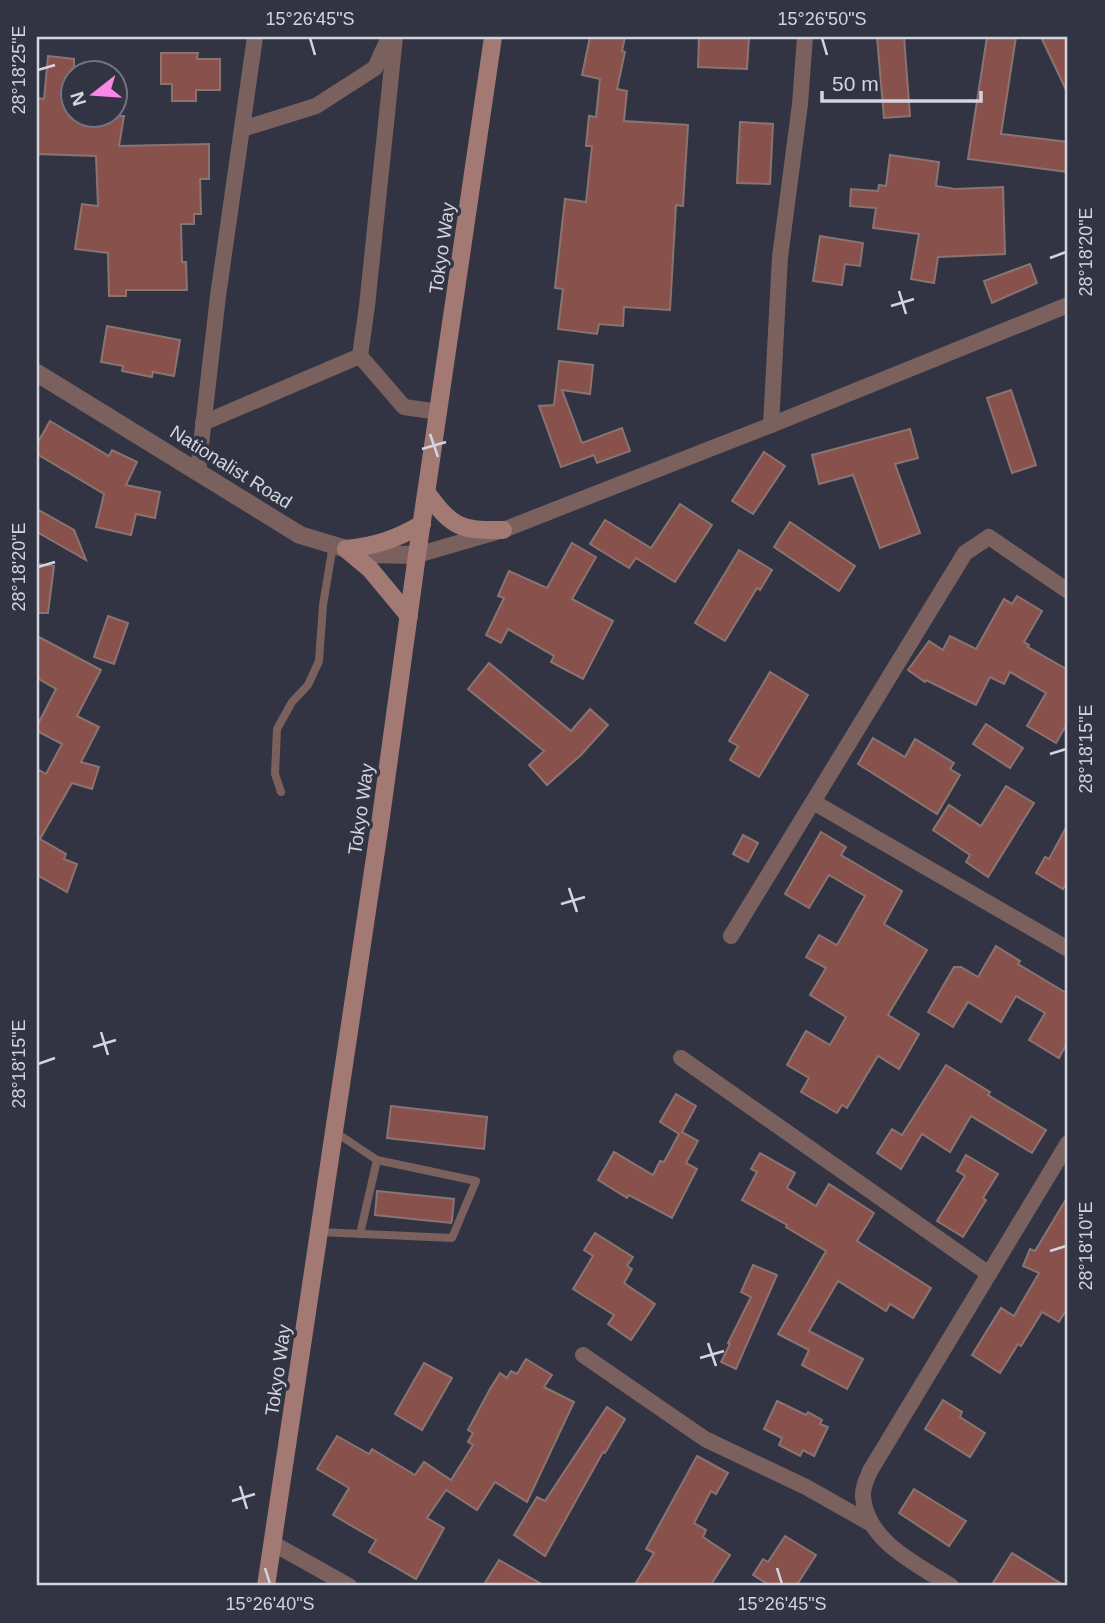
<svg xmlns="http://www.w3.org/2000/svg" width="1105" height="1623" font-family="Helvetica,sans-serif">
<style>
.building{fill:#89514b;stroke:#897471;stroke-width:2}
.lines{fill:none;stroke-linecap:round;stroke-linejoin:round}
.service{stroke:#7b615d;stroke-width:8}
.minor{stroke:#7b615d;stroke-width:16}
.tertiary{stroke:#7b615d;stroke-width:18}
.secondary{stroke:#a27973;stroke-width:18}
.ticks{fill:none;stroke:#d3d5de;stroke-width:2.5}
.labels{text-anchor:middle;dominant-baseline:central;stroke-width:7;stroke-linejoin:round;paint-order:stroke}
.street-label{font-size:19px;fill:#d3d5de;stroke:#323443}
.neatline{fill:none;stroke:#d3d5de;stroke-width:2.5}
.ticks-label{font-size:18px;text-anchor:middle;fill:#d3d5de}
</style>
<rect width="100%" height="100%" fill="#323443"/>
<!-- building -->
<g class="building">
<path d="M590,37H625L622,51L625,52L617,89L627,91L624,121L688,125L683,206L676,205L670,310L624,307L623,326L599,324L597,334L558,329L563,289L555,288L565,199L586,202L592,146H586L589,116L596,117L600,79L582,75Z"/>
<path d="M699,37L749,38L747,69L698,67Z"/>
<path d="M877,37H904L910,116L884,118Z"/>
<path d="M987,37H1016L1001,134L1068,142V172L968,159Z"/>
<path d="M1041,37H1068V94Z"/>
<path d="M161,53H198L197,59H220V90H196V101H172V84H161Z"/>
<path d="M48,56L74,59V116H124L119,146L209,144V179H200L201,214H194V224H181L182,262H186L187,290H126V296H109L108,253L75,249L82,204L98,206L96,156L37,154V98L44,99Z"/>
<path d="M740,122L773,124L770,184L737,183Z"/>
<path d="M890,155L939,162L936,186L955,189L1003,187L1005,254L938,257L934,283L911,279L919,234L873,228L876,208L850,206L851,189L878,191L879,185L886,186Z"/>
<path d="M820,236L863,243L860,266L845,264L842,285L813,281Z"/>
<path d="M1030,264L1037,283L992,303L984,281Z"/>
<path d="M107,326L180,340L174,376L153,372L152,377L122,371L123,366L101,362Z"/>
<path d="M559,361L593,365L590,394L562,390L582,443L622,428L630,451L597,463L594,455L561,467L539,406L554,405Z"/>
<path d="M1011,390L1036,465L1012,473L987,398Z"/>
<path d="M50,421L109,456L112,450L137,462L126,485L160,492L155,518L136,514L131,535L96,527L104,494L37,454V444Z"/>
<path d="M910,429L918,458L895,464L920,533L880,548L853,475L819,484L812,455Z"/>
<path d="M764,452L785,466L753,514L732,501Z"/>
<path d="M680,504L712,525L675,582L636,558L629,568L590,544L605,520L651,548Z"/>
<path d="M37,509L74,530L86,560L37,532Z"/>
<path d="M790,522L855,566L839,591L774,547Z"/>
<path d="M572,543L596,557L572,599L613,621L583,679L551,662L554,656L508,629L501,643L486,635L504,598L498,596L509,571L547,588Z"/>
<path d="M739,550L772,570L760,590L757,588L725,641L695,623Z"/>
<path d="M37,564L54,566L48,613H37Z"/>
<path d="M1017,596L1042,611L1024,642L1029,645L1028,647L1068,670V722L1056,743L1027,726L1046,693L1010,672L1004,684L990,677L976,705L926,680L925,682L908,670L929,641L943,650L950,636L976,649L1004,599L1012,604Z"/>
<path d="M108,616L128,623L114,664L94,657Z"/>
<path d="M37,636L101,670L77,716L99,727L81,762L99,767L92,789L72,783L40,839L66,854L64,859L77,864L67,892L37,875V769L46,774L62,744L37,731V726L56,689L37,678Z"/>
<path d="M489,663L571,731L590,709L608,725L581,755L547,785L529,765L544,751L468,689Z"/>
<path d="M770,672L808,695L759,777L730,760L738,746L729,741Z"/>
<path d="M986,724L1023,748L1010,768L973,744Z"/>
<path d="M873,738L905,757L915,739L954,763L950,769L960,775L937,814L858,764Z"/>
<path d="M1006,786L1034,803L988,877L966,862L970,855L933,830L949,805L981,826Z"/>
<path d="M1068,824V880L1063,889L1036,873L1045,857L1049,859Z"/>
<path d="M821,832L846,847L841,855L902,891L884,924L927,950L888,1015L919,1034L899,1069L878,1056L847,1108L842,1105L837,1113L801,1092L809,1078L787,1065L806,1031L830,1045L846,1017L810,995L826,968L806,957L819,935L837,945L865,896L829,875L809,908L785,894Z"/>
<path d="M743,835L758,843L748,862L733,854Z"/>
<path d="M996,946L1020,961L1018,964L1068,994V1041L1059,1058L1029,1040L1045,1013L1016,996L1001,1022L968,1002L953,1027L928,1012L954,967H961L978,977Z"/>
<path d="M946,1065L990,1092L988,1095L1046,1130L1032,1153L971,1116L950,1152L922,1134L901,1169L877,1153L892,1129L902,1135Z"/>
<path d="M676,1094L696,1106L682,1132L698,1141L686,1163L697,1169L672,1218L629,1195L627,1198L598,1180L614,1152L653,1175L660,1161L664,1162L679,1134L660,1122Z"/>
<path d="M391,1106L487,1117L484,1149L387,1138Z"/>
<path d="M760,1153L795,1173L787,1188L816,1206L829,1184L874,1213L857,1241L931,1288L913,1318L890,1304L886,1311L838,1281L809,1331L863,1359L847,1389L802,1365L809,1350L778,1334L826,1251L786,1227L787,1225L742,1200L757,1172L751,1169Z"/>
<path d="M966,1155L998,1174L983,1198L986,1200L963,1237L937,1221L965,1176L957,1171Z"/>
<path d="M377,1191L454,1199L452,1220L451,1223L375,1215Z"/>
<path d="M1068,1196V1307L1059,1322L1042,1312L1021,1346L1018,1344L1000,1373L972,1355L1001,1308L1014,1316L1039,1273L1023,1266L1030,1249L1035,1251Z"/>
<path d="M595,1233L633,1257L627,1266L632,1269L624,1283L655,1304L631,1340L608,1324L614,1315L573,1289L593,1256L584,1250Z"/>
<path d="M753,1265L777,1275L736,1369L721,1362L730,1344L728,1343L751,1297L741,1292Z"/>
<path d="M526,1359L552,1375L544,1387L574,1402L527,1502L495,1482L477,1510L446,1490L427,1518L444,1528L416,1579L369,1552L376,1540L333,1515L349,1488L317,1469L337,1436L369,1454L372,1449L415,1475L424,1462L451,1480L473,1445L468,1442L473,1433L468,1430L490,1389L500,1373L507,1378L511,1371L517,1374Z"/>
<path d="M424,1363L452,1378L422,1430L395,1414Z"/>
<path d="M943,1400L962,1412L960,1417L985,1433L970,1457L925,1429Z"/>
<path d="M777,1401L806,1415L808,1412L822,1420L820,1424L828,1427L814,1456L803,1450L800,1456L779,1445L782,1438L764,1429Z"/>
<path d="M607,1407L625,1419L605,1453L603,1452L545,1556L514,1535L537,1497L545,1501Z"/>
<path d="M697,1456L728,1473L716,1494L711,1491L694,1523L706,1530L703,1537L730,1555L710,1586H634L654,1553L646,1549Z"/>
<path d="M914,1489L966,1521L949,1546L899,1513Z"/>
<path d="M785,1536L816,1555L796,1586H771L753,1575L763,1559L768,1562Z"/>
<path d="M1012,1553L1065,1586H991Z"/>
<path d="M499,1560L545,1586H483Z"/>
</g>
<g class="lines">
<!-- service -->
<g class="service">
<path d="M281,792L275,774L277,729L292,702L308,685L319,661L323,605L333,545"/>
<path d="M320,1232L452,1238L476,1181L377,1160L335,1132"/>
<path d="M360,1234L377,1160"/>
</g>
<!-- minor -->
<g class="minor">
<path d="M242,129L316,106L375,68L389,37"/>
<path d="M360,356L404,407L439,412"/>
<path d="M203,423L360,356L367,306L395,37"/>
<path d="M771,425L780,257L800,104L805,37"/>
<path d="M198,471L218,296L255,37"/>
<path d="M417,555L503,530L771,425L1068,305"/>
<path d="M815,803L1068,949"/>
<path d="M731,936L965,553L989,537L1068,591"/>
<path d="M681,1058L989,1274"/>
<path d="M583,1355L705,1439L806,1487L868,1522"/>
<path d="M274,1544L349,1586"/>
<path d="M951,1586C917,1564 867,1542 863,1497C862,1488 867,1478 870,1471L1068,1143"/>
</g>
<!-- tertiary -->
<path class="tertiary" d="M37,373L300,535L363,554L417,555"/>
<!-- secondary -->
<g class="secondary">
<path d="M427,493C452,527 460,531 503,530"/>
<path d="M346,549L370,569L409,616"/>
<path d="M346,549C375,546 397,539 422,524"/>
<path d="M266,1586L380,824L417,555L493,37"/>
</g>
</g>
<!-- ticks -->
<path class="ticks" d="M310,38L315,55M822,38L827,55M38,70L55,65M1050,258L1066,252M899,291L906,314M891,306L914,299M430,434L438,457M422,449L446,442M38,567L55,562M1050,754L1066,749M569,888L577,912M561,904L585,897M101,1032L108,1055M93,1047L116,1040M38,1064L55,1058M1050,1251L1066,1246M708,1343L716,1366M700,1358L724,1351M240,1486L247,1509M232,1501L255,1494M265,1568L270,1584M777,1568L782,1584"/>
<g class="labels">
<!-- street labels -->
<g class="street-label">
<text transform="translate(442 248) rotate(-82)">Tokyo Way</text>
<text transform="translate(231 467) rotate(32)">Nationalist Road</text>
<text transform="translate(361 809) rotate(-82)">Tokyo Way</text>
<text transform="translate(278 1370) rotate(-82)">Tokyo Way</text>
</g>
</g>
<!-- border -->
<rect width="1105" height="1623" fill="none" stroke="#323443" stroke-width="77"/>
<!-- north arrow -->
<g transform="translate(94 94) rotate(253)"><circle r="33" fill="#323443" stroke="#727481" stroke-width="2"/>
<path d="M0-5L12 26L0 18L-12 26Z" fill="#fb87e5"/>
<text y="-10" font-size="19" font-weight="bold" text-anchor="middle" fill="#d3d5de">N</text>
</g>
<!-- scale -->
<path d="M822 91v10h159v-10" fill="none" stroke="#d3d5de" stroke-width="3.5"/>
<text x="832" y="91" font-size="21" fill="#d3d5de" stroke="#323443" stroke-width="5" paint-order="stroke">50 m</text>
<rect x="38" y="38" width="1028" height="1546" class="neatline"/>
<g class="ticks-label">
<text x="310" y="25">15°26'45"S</text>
<text x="822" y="25">15°26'50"S</text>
<text transform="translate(19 70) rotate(-90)" y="6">28°18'25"E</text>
<text transform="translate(1086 252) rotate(-90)" y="6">28°18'20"E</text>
<text transform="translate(19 567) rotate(-90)" y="6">28°18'20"E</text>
<text transform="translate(1086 749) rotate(-90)" y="6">28°18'15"E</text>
<text transform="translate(19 1064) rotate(-90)" y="6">28°18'15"E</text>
<text transform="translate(1086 1246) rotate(-90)" y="6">28°18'10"E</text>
<text x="270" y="1610">15°26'40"S</text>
<text x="782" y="1610">15°26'45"S</text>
</g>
</svg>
